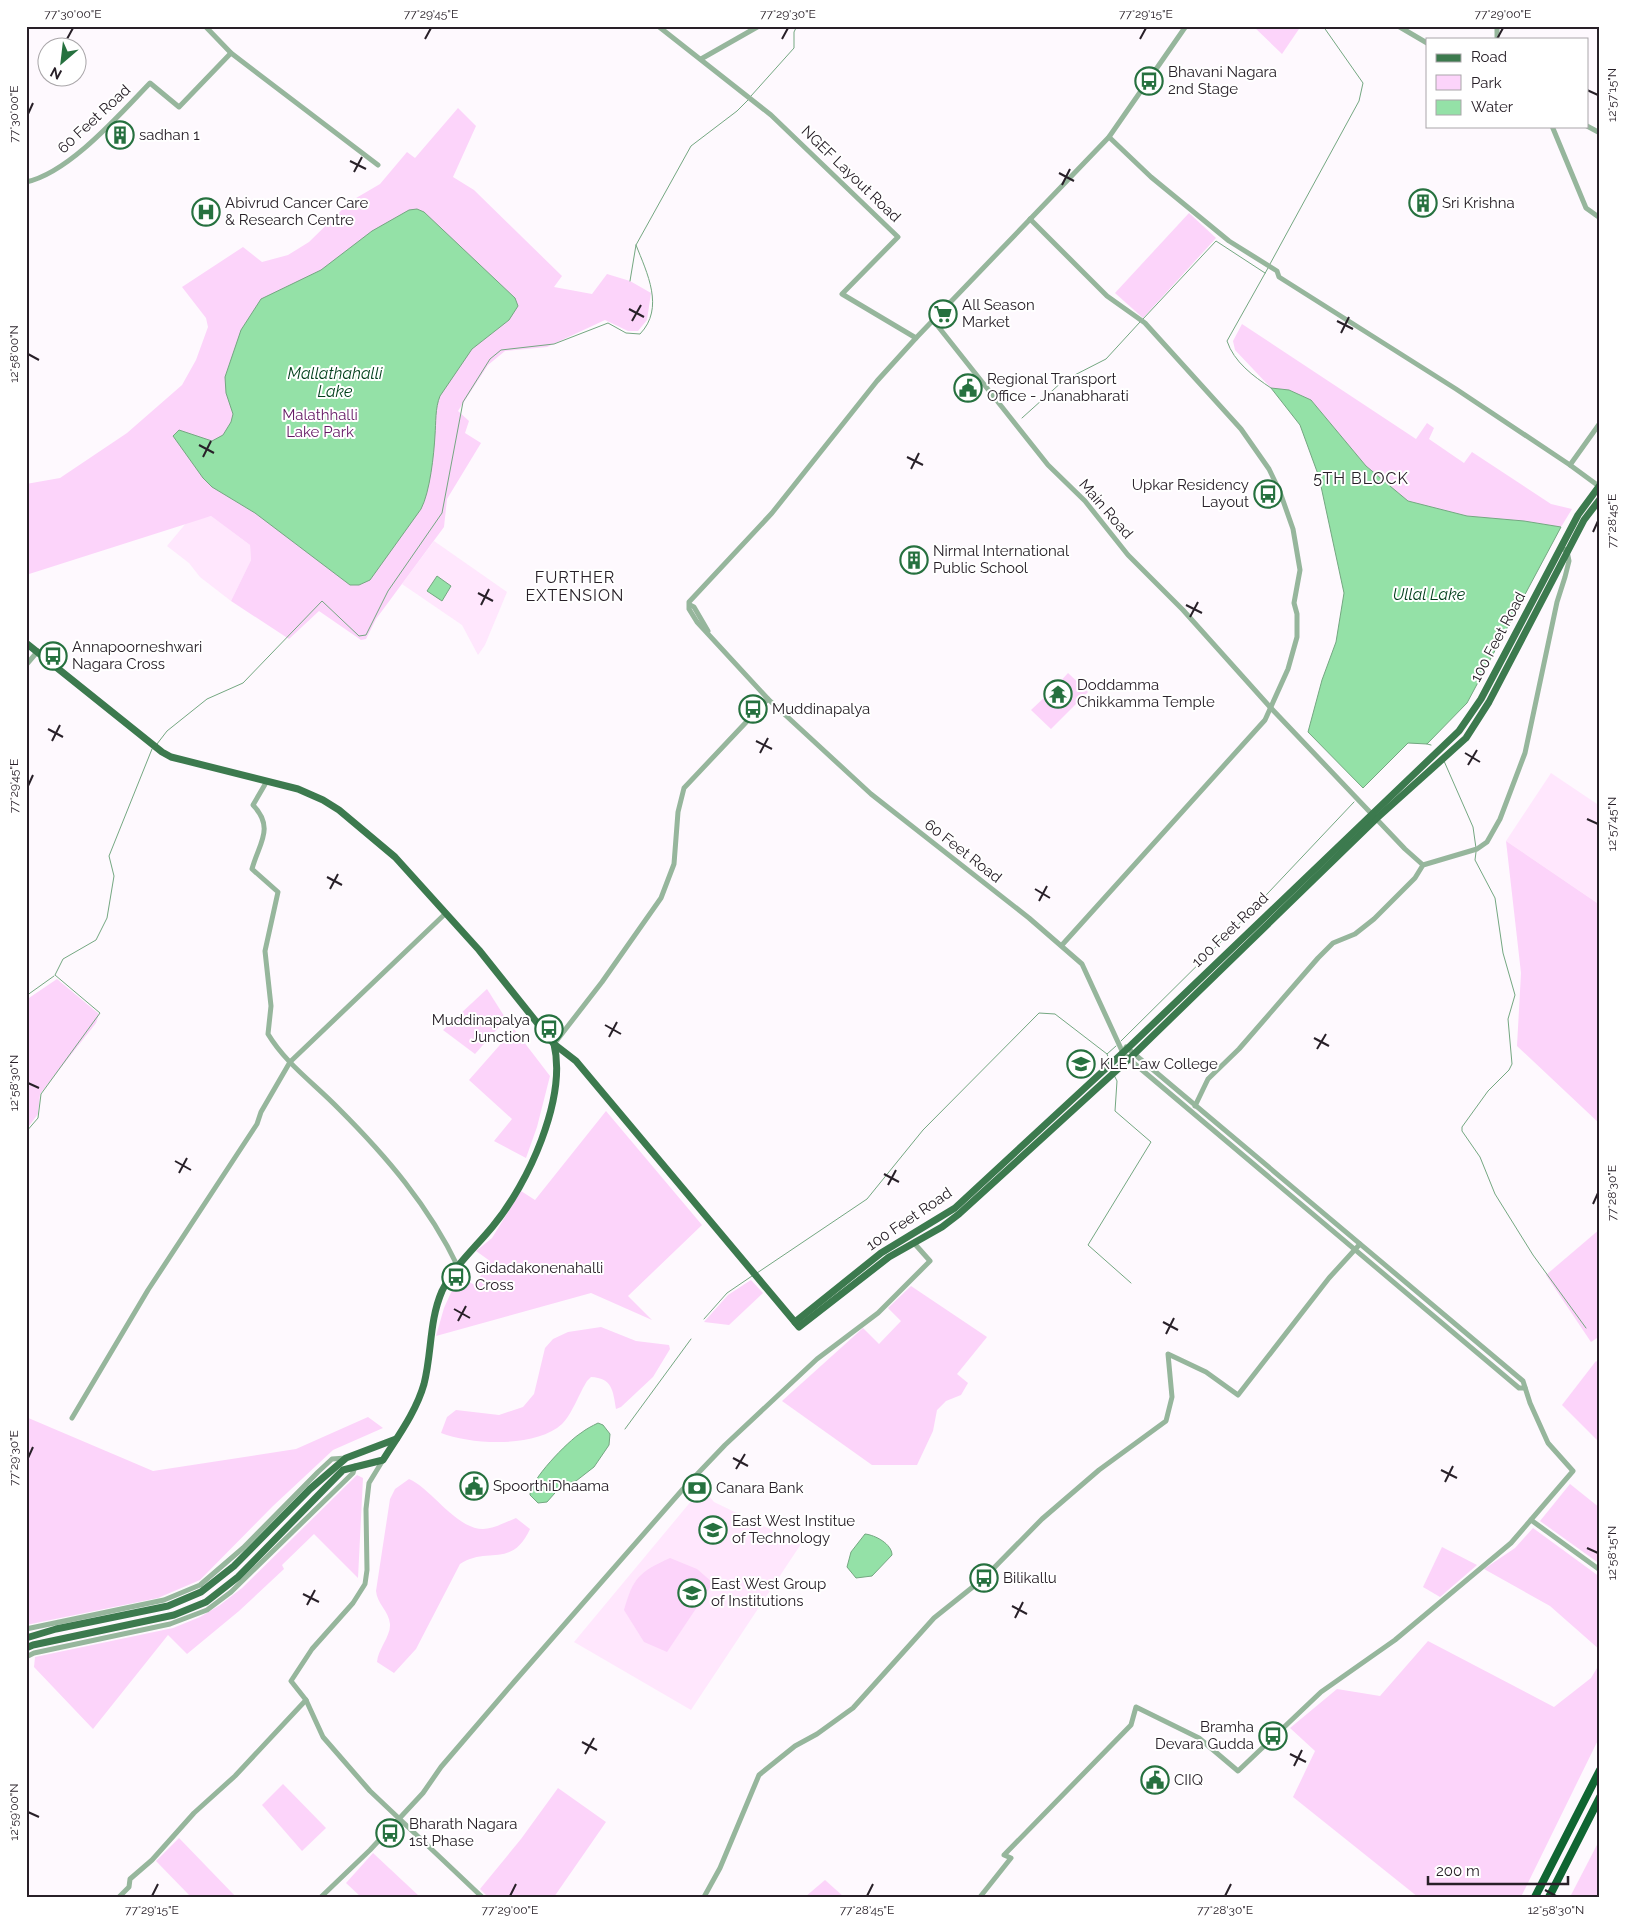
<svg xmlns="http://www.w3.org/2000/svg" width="1626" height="1923" font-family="Raleway,sans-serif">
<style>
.built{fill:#ffe7fd}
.green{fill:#fcd4fa}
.water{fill:#94e1a7;stroke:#74a781}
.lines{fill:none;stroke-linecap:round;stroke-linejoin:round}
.stream{stroke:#74a781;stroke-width:1}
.minor{stroke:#96b69c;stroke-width:5}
.major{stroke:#3c7a4e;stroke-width:7}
.highway{stroke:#106532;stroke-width:8}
.ticks{fill:none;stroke:#282028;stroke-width:2}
.labels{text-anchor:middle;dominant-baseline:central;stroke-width:4;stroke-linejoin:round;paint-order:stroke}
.poi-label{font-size:15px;fill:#282028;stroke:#fff;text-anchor:start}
.street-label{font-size:15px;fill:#282028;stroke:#fff}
.park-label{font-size:15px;fill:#631763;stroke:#fff}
.water-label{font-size:16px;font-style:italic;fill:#003e1a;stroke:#fff}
.neighbourhood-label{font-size:16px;letter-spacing:1px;fill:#282028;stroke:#fff}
.neatline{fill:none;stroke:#282028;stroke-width:2}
.ticks-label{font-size:12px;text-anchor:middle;fill:#282028}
</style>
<rect width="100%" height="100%" fill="#fef9fe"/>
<!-- built -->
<g class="built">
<path d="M211,516L250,545L251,560L231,601L200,577L189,563L167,546L187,522Z"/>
<path d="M434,541L507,592L485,645L478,655L462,625L402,584Z"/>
<path d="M1551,773L1600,806V905L1506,841Z"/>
<path d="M702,1488L714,1502L801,1544L691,1710L574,1642Z"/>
</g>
<!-- green -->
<g class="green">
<path d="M1253,26H1301L1282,54Z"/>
<path d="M458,108L476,126L453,177L474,190L562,276L554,287L592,294L607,274L630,281L651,293L647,320L638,331H628L605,320L547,347L505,351L488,365L458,411L469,421L465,433L481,443L447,499L444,527L376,619L366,639L361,640L319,611L289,639L231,601L251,560L250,545L211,516L26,575V484L60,478L127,433L182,385L196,360L208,327L206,318L182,287L243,247L262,262L288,255L309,242L351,201L380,184L407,152L415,158Z"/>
<path d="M1189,213L1216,238L1143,318L1115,293Z"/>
<path d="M1242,324L1416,439L1427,423L1434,428L1429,439L1464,463L1472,452L1551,504L1572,509L1561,527L1524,521L1467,516L1408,501L1366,466L1311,400L1289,390L1271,388L1235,350L1233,341Z"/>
<path d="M1068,673L1088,692L1051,729L1031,710L1047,695L1059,706L1070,694L1059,683Z"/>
<path d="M1506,841L1600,905V1124L1517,1046L1521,973Z"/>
<path d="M57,979L99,1014L96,1023L40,1094L38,1114L26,1130V1000Z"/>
<path d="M487,989L506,1019L475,1054L443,1030Z"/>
<path d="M514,1029L550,1076L537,1127L526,1158L494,1141L512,1119L469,1080Z"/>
<path d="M606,1111L702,1225L628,1296L652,1320L591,1293L436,1336L444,1308L458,1277L475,1285L490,1261L476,1251L492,1238L521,1191L535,1200Z"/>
<path d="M1600,1229V1336L1591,1342L1546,1275Z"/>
<path d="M751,1280L763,1293L729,1325L704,1322L728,1295Z"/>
<path d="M911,1286L987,1337L957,1374L968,1383L961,1395L946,1401L937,1410L933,1431L917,1465H872L782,1401L863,1328L879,1344L901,1321L888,1308Z"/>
<path d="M601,1327L636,1341L669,1345L670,1349L653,1377L621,1407L616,1409C613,1390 612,1378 591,1377L587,1381C580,1392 571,1416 562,1424C536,1448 472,1445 441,1433L447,1417L456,1410L499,1415L523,1407L534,1394L545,1348L553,1339L568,1332Z"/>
<path d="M1596,1361L1600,1364V1437L1597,1440L1562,1405Z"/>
<path d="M26,1417L153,1471L296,1449L368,1417L383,1428L333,1450L273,1506L200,1580L158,1598L26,1625Z"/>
<path d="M357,1475L363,1478L358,1578L314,1534L282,1565L284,1569L239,1611L187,1654L168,1635L93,1729L34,1667L35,1657L173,1628L200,1617L220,1605L242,1588Z"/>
<path d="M409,1479C432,1489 456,1529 483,1529C493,1529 506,1522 516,1518L530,1529C512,1569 487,1546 460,1564L416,1649L394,1673L377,1662C378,1649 391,1636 390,1624C389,1611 377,1604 376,1591L390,1499L395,1489Z"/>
<path d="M1570,1484L1600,1508V1564L1540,1521Z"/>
<path d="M1533,1528L1600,1577V1650L1550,1606L1484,1569L1515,1548Z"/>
<path d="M1442,1547L1477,1565L1440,1597L1423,1587Z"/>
<path d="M670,1558L697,1569L713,1583L667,1652L644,1642L624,1610C633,1578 639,1572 670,1558Z"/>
<path d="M1428,1641L1554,1707L1591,1678L1600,1663V1736L1521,1897H1418L1293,1797L1315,1751L1290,1728L1337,1689L1380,1696Z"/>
<path d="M283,1784L326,1828L302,1851L262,1805Z"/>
<path d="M558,1788L606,1822L554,1897H488L480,1889L521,1839Z"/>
<path d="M179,1838L236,1897H191L156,1861Z"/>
<path d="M1600,1839V1897H1570Z"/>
<path d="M373,1853L420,1897H361L346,1883Z"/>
<path d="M825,1880L844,1897H805Z"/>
</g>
<!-- water -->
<g class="water">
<path d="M417,209L424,212L515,298L518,306L509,320L472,349L440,396C435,408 436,423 435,435C434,454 430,492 421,509L370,580L359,585H350L255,513L212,487L203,478L173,436L179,430L212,441L223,435L231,422L233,414L226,393L225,377L241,330L261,299L321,270L372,231L409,210Z"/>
<path d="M1271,388L1289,390L1311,400L1366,466L1408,501L1467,516L1524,521L1561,527L1467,703L1427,744L1408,743L1363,788L1308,732L1322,680L1336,642L1344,593L1319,477L1300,425Z"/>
<path d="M437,576L451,586L442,601L427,591Z"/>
<path d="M598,1423L603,1425L610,1434L609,1445L594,1467L576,1481L562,1485L547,1502L538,1503L530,1495C529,1481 568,1441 581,1433C586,1429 592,1426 598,1423Z"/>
<path d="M865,1534C875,1535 892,1544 892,1555L872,1576L856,1578L847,1567L851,1552Z"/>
</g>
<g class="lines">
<!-- stream -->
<g class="stream">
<path d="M751,96L794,48V32L797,26"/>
<path d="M1270,264L1359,101L1363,83L1323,26"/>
<path d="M1268,268L1227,341C1234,362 1253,376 1271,388"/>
<path d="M630,281L636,245L691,146L737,111L749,99"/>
<path d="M1143,319L1216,241L1265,273"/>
<path d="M1022,418L1063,381L1106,359L1140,322"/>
<path d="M157,744L167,731L207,699L243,683L322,601L359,636L366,635L388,591L442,513L463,402L490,359L501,350L554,344L608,323L626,333L640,334C665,308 647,273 636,245"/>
<path d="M1427,744L1431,745"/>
<path d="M1444,761L1473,827L1476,848"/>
<path d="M1476,852L1475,860L1495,898L1503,953L1515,995L1508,1019L1512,1064L1509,1070L1488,1091L1462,1127V1131L1480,1157L1495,1194L1533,1255L1586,1328"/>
<path d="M26,996L54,976"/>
<path d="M1121,1041L1234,929L1354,802"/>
<path d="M1107,1054L1110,1062"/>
<path d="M1114,1075L1117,1081L1115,1111L1151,1142L1088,1245L1131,1283"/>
<path d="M26,1132L38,1118L41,1094L100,1013L55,975L63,959L96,940L107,918L114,876L109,856L152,749"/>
<path d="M757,1273L867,1199L923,1130L1039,1013L1055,1014L1107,1054L1116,1046"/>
<path d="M704,1319L727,1293L752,1276"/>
<path d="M625,1429L691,1339"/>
</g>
<!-- minor -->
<g class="minor">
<path d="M205,26L231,53L378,165"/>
<path d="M658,26L771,115L898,237L842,294L916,338"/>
<path d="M1186,26L1109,137L916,338L877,381L772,513L689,602V609L697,622L768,699L871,794L1029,918L1082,964L1123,1053L1129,1059L1519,1388H1525"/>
<path d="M1398,26L1427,43"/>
<path d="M1497,26V39"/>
<path d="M701,59L759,26"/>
<path d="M1552,126L1586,208L1600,218"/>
<path d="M1587,126L1600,133"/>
<path d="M1109,137L1151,177L1229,241L1277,271L1279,277L1456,389L1570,465"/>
<path d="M26,182C69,173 120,114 150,83L179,107L231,53"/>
<path d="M1030,219L1107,296L1145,323L1241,429L1269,469L1280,492L1293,529L1300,570L1294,603L1297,614V637L1288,669L1265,720L1062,945"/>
<path d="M933,320L1048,465L1085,501L1128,555L1183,610L1270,707L1405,849L1423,865"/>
<path d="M1600,423L1570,465L1600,487"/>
<path d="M690,605L694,607L708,631"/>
<path d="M26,665L38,651"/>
<path d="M267,781L253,805C275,828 259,843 252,869L278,892L265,951L271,1006L268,1034C286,1064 315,1084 339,1109C386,1156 429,1206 458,1267"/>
<path d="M554,1044L602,982L661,898L674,864L678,812L684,788L768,699"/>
<path d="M1195,1106L1208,1079L1239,1049L1318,958L1333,943L1355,934L1374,919L1415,878L1423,865L1477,849L1487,842L1500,819L1525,753L1557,602L1565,577L1569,561L1567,551L1562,548"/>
<path d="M72,1418L148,1290L257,1124L261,1112L290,1062L446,913"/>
<path d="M383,1460L369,1483L366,1509L367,1570L365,1584L353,1603L312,1649L291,1681L306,1700L323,1737L370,1791L482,1897"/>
<path d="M1531,1520L1600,1570"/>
<path d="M26,1629L164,1600L200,1585L243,1548L318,1472L332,1459L346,1458"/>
<path d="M26,1657L34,1653L170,1624L207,1610L231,1592L353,1473L355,1466"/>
<path d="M119,1897L129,1887L130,1879L152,1860L194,1813L235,1776L306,1700"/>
<path d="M321,1897L370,1850L423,1793L441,1767L514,1682L683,1489L725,1445L817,1359L878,1313L930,1261L914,1243"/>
<path d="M704,1897L720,1868L759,1775L795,1746L817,1734L853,1708L934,1618L984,1578L1042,1519L1099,1470L1166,1421L1172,1397L1168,1354L1206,1372L1238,1395L1329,1278L1360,1244"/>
<path d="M980,1897L1011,1858L1004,1855L1131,1725L1136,1707L1199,1738L1238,1771L1321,1692L1395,1640L1511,1543L1573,1471L1548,1443L1530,1403L1523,1381L1126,1047"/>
</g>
<!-- major -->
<g class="major">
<path d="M26,643L162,752L171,757L298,789L323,800L339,810L395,857L479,950L554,1044L576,1061L799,1327L889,1257L942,1227L959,1214L1129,1059L1377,818L1466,738L1489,702L1584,520L1600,499"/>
<path d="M795,1322L881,1253L955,1208L1128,1048L1459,731L1481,699L1578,515L1600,485"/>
<path d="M26,1638L56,1629L168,1606L201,1592L234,1566L310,1489L346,1458L396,1439"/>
<path d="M26,1648L33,1645L174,1615L206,1602L238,1577L343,1470L383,1460C398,1436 416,1412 424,1384C432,1353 429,1321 442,1291C454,1266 476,1247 493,1226C528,1184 567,1099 554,1044"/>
</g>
<!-- highway -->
<g class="highway">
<path d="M1535,1897L1600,1770"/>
<path d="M1549,1897L1600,1797"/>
</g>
</g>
<!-- ticks -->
<path class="ticks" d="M67,39L73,28M425,39L431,28M782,39L788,28M1140,39L1146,28M1497,39L1503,28M1587,90L1598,95M28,114L33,103M350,161L366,169M354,172L362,157M1059,173L1074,181M1062,185L1070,169M629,309L644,317M632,321L641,305M1337,321L1353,329M1341,333L1349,317M28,354L39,360M199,445L214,453M203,457L211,441M907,457L923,465M911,469L919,453M1593,532L1598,521M478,593L493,601M481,605L489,589M1186,605L1202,613M1190,617L1198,602M48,729L63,737M52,741L60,725M756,741L772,749M760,753L768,738M1465,753L1480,762M1468,765L1477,750M28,786L33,775M1587,819L1598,824M327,877L342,885M330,889L338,874M1035,889L1050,898M1039,901L1047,886M605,1025L621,1034M609,1037L617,1022M1314,1038L1329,1046M1317,1049L1326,1034M28,1083L39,1088M175,1161L191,1170M179,1173L187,1158M884,1174L899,1182M888,1185L896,1170M1593,1204L1598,1193M454,1309L470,1318M458,1321L466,1306M1163,1322L1178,1330M1166,1334L1174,1318M28,1458L33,1447M733,1458L748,1466M736,1469L745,1454M1441,1470L1457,1478M1445,1482L1453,1466M1587,1548L1598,1553M303,1594L319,1602M307,1605L315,1590M1012,1606L1027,1614M1015,1618L1023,1602M582,1742L597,1750M585,1754L594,1738M1290,1754L1306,1762M1294,1766L1302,1750M28,1812L39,1817M1545,1890L1556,1896M152,1896L158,1884M510,1896L516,1884M867,1896L873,1884M1225,1896L1231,1884"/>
<!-- icons -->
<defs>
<g id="bus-ring" transform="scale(1.4375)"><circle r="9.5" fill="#fff" stroke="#26713f" stroke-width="1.5"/><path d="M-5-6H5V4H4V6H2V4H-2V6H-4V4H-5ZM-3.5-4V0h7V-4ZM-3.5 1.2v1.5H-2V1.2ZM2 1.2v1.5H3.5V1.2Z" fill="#26713f"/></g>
<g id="building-ring" transform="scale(1.4375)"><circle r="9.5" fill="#fff" stroke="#26713f" stroke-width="1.5"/><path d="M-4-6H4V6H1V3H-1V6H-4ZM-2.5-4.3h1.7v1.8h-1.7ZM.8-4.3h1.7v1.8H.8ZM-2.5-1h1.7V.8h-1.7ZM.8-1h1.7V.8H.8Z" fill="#26713f"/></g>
<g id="hospital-ring" transform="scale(1.4375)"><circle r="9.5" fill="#fff" stroke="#26713f" stroke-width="1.5"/><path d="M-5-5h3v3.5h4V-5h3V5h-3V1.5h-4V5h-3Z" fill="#26713f"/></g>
<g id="supermarket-ring" transform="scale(1.4375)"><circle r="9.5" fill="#fff" stroke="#26713f" stroke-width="1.5"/><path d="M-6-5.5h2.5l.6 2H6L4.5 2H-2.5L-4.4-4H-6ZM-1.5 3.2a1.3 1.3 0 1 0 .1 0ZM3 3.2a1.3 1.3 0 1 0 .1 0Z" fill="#26713f"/></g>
<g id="civic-ring" transform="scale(1.4375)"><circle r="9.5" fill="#fff" stroke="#26713f" stroke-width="1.5"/><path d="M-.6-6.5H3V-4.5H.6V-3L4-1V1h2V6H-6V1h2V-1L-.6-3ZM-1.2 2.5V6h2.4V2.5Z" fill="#26713f"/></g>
<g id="temple-ring" transform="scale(1.4375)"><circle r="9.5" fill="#fff" stroke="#26713f" stroke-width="1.5"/><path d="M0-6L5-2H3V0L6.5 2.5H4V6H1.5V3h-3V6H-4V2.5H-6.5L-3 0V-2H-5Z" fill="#26713f"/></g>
<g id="university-ring" transform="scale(1.4375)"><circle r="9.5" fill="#fff" stroke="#26713f" stroke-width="1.5"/><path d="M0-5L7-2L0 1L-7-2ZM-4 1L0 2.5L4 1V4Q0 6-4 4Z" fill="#26713f"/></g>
<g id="bank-ring" transform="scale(1.4375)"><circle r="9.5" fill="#fff" stroke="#26713f" stroke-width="1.5"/><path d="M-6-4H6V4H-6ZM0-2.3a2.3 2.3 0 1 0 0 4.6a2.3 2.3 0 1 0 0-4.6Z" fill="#26713f"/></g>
<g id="school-ring" transform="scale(1.4375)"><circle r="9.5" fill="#fff" stroke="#26713f" stroke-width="1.5"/><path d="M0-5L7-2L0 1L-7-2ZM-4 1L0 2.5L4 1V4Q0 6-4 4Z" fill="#26713f"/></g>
</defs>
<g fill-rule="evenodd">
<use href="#bus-ring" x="1149" y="81"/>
<use href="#building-ring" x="120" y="135"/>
<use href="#building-ring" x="1423" y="203"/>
<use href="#hospital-ring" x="206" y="212"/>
<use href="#supermarket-ring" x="943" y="314"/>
<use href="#civic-ring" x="968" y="388"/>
<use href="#bus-ring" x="1268" y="494"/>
<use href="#building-ring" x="914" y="560"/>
<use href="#bus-ring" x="53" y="656"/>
<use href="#temple-ring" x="1058" y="694"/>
<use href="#bus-ring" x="753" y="709"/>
<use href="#bus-ring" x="549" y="1029"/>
<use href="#university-ring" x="1081" y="1064"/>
<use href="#bus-ring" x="456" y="1277"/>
<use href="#civic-ring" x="474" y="1486"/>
<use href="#bank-ring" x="697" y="1488"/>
<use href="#school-ring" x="713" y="1530"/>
<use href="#bus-ring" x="984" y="1578"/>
<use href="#university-ring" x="692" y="1593"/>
<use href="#bus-ring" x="1273" y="1736"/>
<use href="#civic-ring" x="1155" y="1780"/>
<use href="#bus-ring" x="390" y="1833"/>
</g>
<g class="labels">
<!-- poi labels -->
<g class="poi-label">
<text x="1168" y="72">Bhavani Nagara<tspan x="1168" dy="17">2nd Stage</tspan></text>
<text x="139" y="135">sadhan 1</text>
<text x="225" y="203">Abivrud Cancer Care<tspan x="225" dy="17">&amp; Research Centre</tspan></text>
<text x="1442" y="203">Sri Krishna</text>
<text x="962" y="305">All Season<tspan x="962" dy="17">Market</tspan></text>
<text x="987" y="379">Regional Transport<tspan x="987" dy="17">Office - Jnanabharati</tspan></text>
<text x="1249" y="485" text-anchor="end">Upkar Residency<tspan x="1249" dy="17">Layout</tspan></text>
<text x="933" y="551">Nirmal International<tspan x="933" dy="17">Public School</tspan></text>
<text x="72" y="647">Annapoorneshwari<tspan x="72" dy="17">Nagara Cross</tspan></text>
<text x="1077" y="685">Doddamma<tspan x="1077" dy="17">Chikkamma Temple</tspan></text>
<text x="772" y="709">Muddinapalya</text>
<text x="530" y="1020" text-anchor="end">Muddinapalya<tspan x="530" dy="17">Junction</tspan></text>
<text x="1100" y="1064">KLE Law College</text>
<text x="475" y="1268">Gidadakonenahalli<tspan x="475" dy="17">Cross</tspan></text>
<text x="493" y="1486">SpoorthiDhaama</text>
<text x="716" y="1488">Canara Bank</text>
<text x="732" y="1521">East West Institue<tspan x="732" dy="17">of Technology</tspan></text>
<text x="1003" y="1578">Bilikallu</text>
<text x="711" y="1584">East West Group<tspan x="711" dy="17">of Institutions</tspan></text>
<text x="1254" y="1727" text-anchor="end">Bramha<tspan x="1254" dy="17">Devara Gudda</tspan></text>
<text x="1174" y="1780">CIIQ</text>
<text x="409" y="1824">Bharath Nagara<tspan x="409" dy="17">1st Phase</tspan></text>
</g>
<!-- street labels -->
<g class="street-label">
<text transform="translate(94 119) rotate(-43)">60 Feet Road</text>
<text transform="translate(851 174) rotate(44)">NGEF Layout Road</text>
<text transform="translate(1106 509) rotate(49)">Main Road</text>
<text transform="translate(1498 637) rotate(-62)">100 Feet Road</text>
<text transform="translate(963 851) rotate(38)">60 Feet Road</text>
<text transform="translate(1230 930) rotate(-44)">100 Feet Road</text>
<text transform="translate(909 1219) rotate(-34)">100 Feet Road</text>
</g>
<!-- park labels -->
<g class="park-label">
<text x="320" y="415">Malathhalli<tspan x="320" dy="17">Lake Park</tspan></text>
</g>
<!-- water labels -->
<g class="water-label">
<text x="335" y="373">Mallathahalli<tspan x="335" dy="18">Lake</tspan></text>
<text x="1429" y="594">Ullal Lake</text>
</g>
<!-- neighbourhood labels -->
<g class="neighbourhood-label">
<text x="1361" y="478">5TH BLOCK</text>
<text x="575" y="577">FURTHER<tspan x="575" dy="18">EXTENSION</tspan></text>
</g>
</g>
<!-- border -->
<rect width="1626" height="1923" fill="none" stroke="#ffffff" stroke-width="55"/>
<!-- legend -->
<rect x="1426" y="38" width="162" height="90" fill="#ffffff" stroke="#a9a6a9"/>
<rect x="1436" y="54" width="25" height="8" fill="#3c7a4e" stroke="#a9a6a9"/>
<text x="1471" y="62" font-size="15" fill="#282028">Road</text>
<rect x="1436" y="75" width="25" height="15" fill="#fcd4fa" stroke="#a9a6a9"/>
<text x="1471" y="88" font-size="15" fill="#282028">Park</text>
<rect x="1436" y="100" width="25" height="15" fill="#94e1a7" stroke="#a9a6a9"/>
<text x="1471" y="112" font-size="15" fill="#282028">Water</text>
<!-- north arrow -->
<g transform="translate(62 62) rotate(208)"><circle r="24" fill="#ffffff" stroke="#a9a6a9"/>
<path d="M0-4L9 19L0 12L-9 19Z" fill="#26713f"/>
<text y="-8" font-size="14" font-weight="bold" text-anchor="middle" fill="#282028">N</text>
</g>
<!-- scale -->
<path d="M1428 1876v8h140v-8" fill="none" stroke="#282028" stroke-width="2.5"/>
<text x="1436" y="1876" font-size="15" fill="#282028" stroke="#ffffff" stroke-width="4" paint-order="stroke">200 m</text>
<rect x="28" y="28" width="1570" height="1868" class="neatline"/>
<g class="ticks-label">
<text x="73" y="18">77°30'00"E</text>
<text x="431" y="18">77°29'45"E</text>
<text x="788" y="18">77°29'30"E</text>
<text x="1146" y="18">77°29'15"E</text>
<text x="1503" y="18">77°29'00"E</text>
<text transform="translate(1612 95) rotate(-90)" y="4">12°57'15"N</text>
<text transform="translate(14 114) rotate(-90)" y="4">77°30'00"E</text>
<text transform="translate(14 354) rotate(-90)" y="4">12°58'00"N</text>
<text transform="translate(1612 521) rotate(-90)" y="4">77°28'45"E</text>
<text transform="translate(14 786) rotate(-90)" y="4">77°29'45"E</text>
<text transform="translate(1612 824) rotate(-90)" y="4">12°57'45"N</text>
<text transform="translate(14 1083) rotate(-90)" y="4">12°58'30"N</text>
<text transform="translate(1612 1193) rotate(-90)" y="4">77°28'30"E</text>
<text transform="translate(14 1458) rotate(-90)" y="4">77°29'30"E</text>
<text transform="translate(1612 1553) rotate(-90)" y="4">12°58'15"N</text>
<text transform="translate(14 1812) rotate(-90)" y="4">12°59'00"N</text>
<text x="152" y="1914">77°29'15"E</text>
<text x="510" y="1914">77°29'00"E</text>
<text x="867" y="1914">77°28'45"E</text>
<text x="1225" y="1914">77°28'30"E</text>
<text x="1556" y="1914">12°58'30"N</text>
</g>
</svg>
